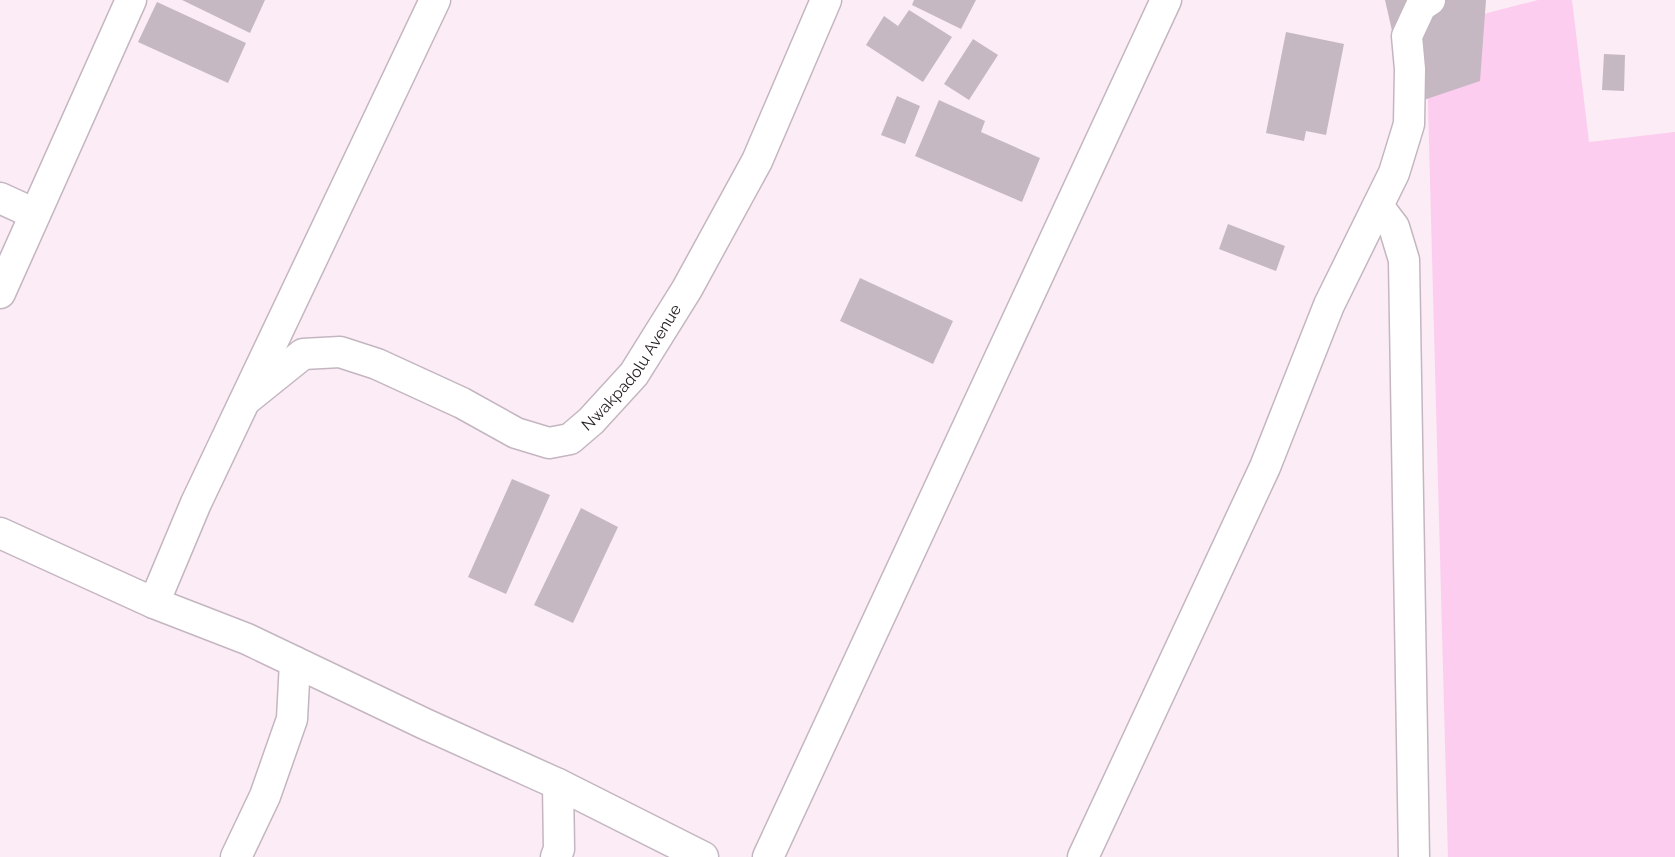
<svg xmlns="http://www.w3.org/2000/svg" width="1675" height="857" font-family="Raleway,sans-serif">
  <rect width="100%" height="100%" fill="#fbecf6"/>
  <path fill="#fccdee" d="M1538 0H1572L1589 142 1675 132V857H1448L1426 29Z"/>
  <path fill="#c6b8c2" d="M182 0H265L250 33Z
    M914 0H976L961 29 912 5Z
    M1385 0H1486L1480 81 1409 105Z
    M157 2 246 43 228 83 138 42Z
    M909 10 952 37 923 82 866 45 884 16 898 26Z
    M1286 32 1344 44 1326 135 1306 131 1304 141 1266 133Z
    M973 39 998 55 969 100 944 84Z
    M1604 54 1625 55 1624 91 1602 90Z
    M897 96 920 106 905 144 881 135Z
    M939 100 985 121 981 132 1040 158 1022 202 915 156Z
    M1228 224 1285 246 1276 271 1219 249Z
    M860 278 953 321 933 364 840 321Z
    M512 479 550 495 506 594 468 577Z
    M581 508 618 527 573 623 534 605Z"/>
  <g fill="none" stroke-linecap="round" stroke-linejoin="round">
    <defs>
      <g id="minor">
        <path d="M0 198 35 214"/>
        <path d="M1378 206 1394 227 1404 260 1414 857"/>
        <path d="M0 293 131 0"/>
        <path id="s1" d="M247 399 303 354 340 352 377 364 462 403 516 433 549 443 570 439 591 421 634 374 687 289 757 161 826 0"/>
        <path d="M0 533 154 603 247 639 425 724 558 784 703 857"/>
        <path d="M154 603 196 503 435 0"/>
        <path d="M236 857 265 796 292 719 295 662"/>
        <path d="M556 857 559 849 558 784"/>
        <path d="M768 857 1166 0"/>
        <path d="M1083 857 1265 467 1329 305 1394 173 1409 124 1410 69 1407 36 1421 6 1430 0"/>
      </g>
    </defs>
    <use href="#minor" stroke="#c4b6c0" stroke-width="33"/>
    <use href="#minor" stroke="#fff" stroke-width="30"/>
  </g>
  <g text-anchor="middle" stroke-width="4.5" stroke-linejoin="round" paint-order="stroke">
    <g font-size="16" fill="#262024" stroke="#fefefe">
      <text dy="6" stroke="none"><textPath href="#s1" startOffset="454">Nwakpadolu Avenue</textPath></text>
    </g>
  </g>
</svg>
